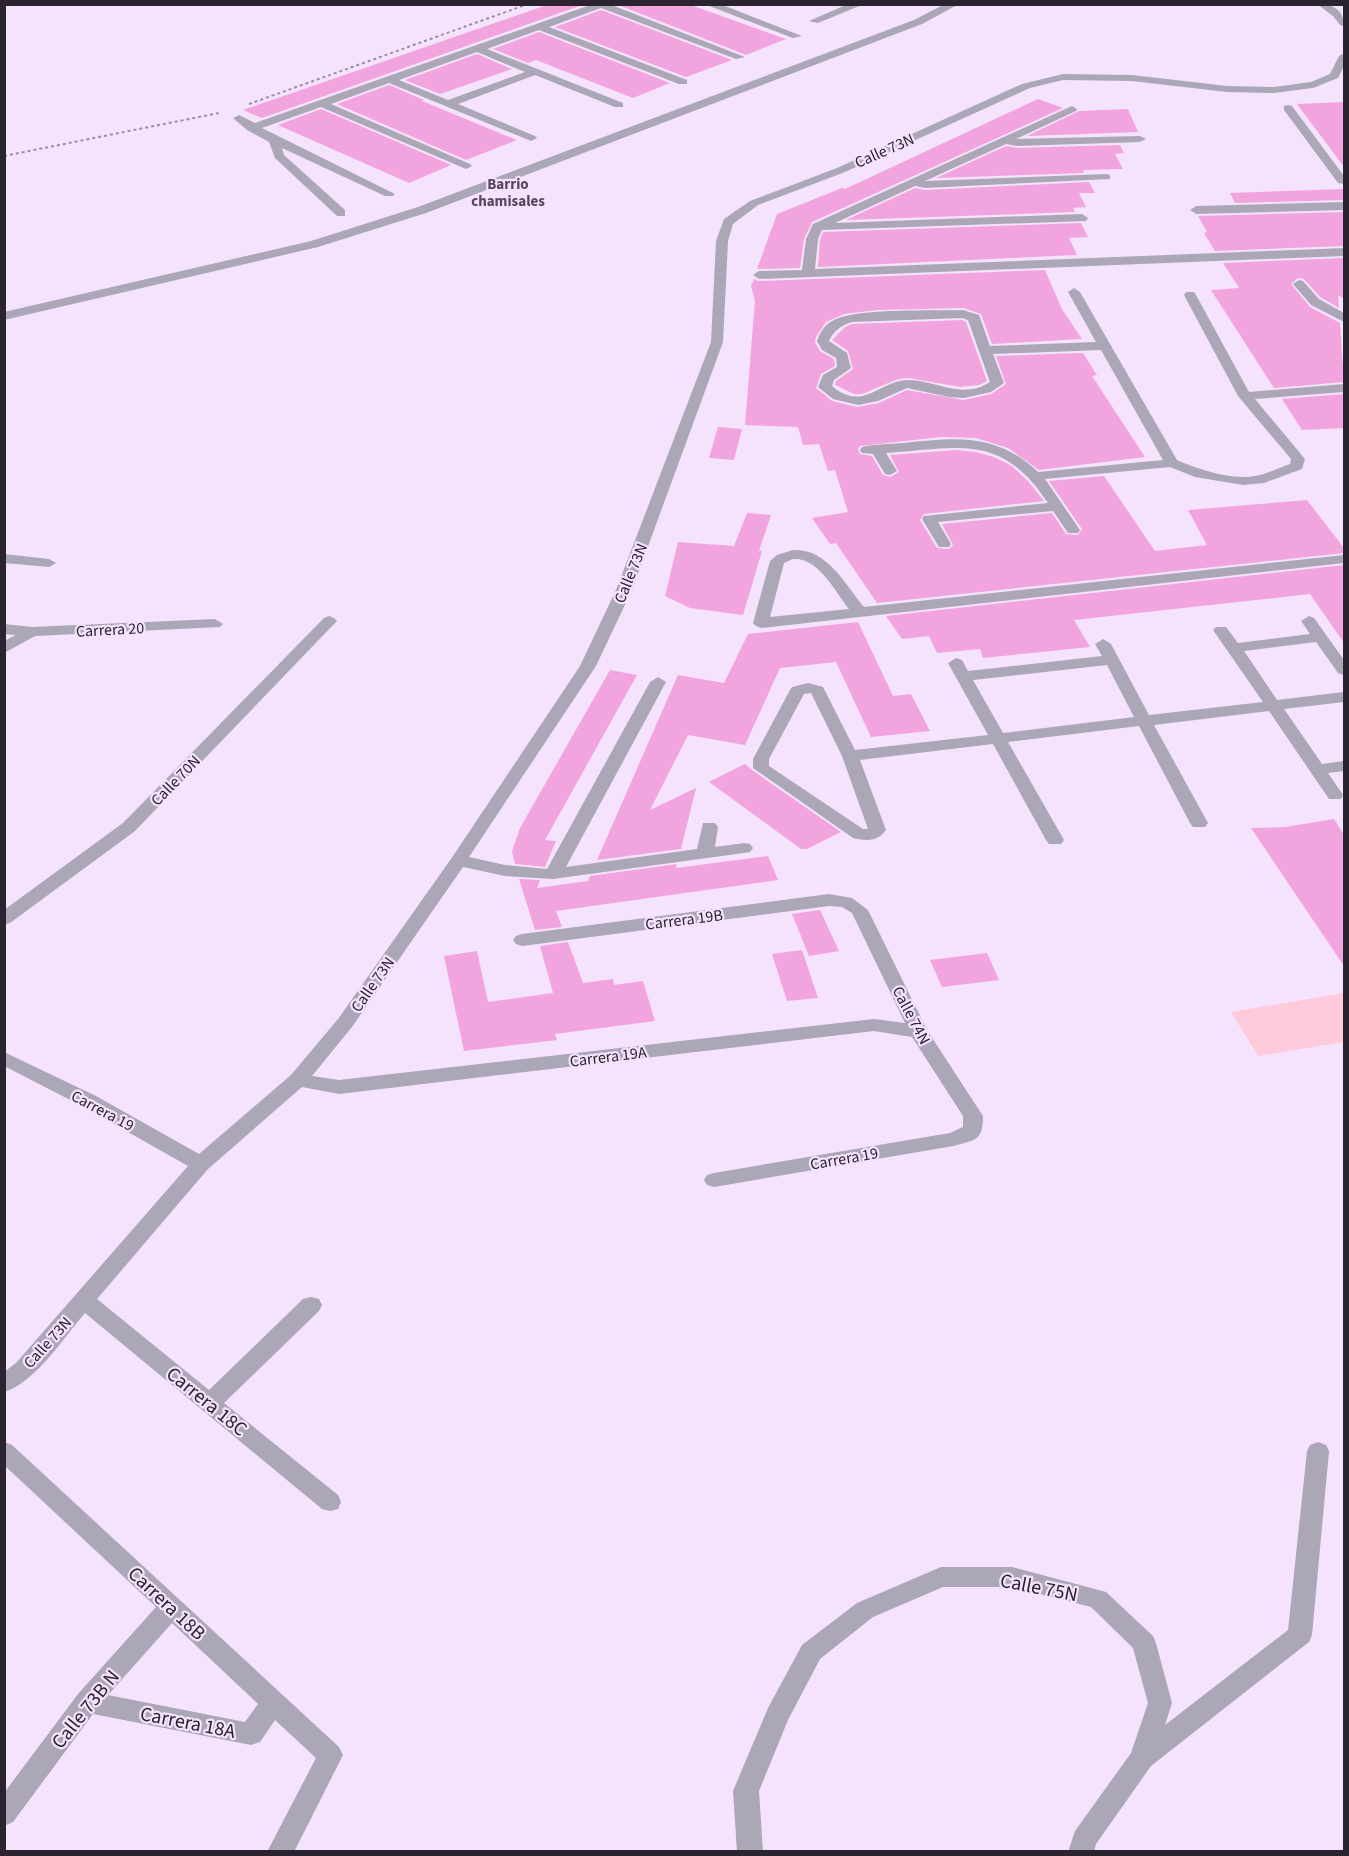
<svg xmlns="http://www.w3.org/2000/svg" width="1349" height="1856" font-family="'Source Sans 3',sans-serif">
  <rect width="100%" height="100%" fill="#f5e2fc"/>
  <path fill="#fecbdb" d="M1344 993V1042L1258 1056 1231 1012Z"/>
  <path fill="#f2a4de" d="M550 4H585L262 118 243 110Z
    M616 4H688L786 39 746 55Z
    M601 10 732 60 686 77 555 27Z
    M539 32 670 83 633 98 536 60 528 63 493 49Z
    M477 54 512 69 440 94 405 80Z
    M389 85 424 100 422 101 517 140 466 160 337 104Z
    M1038 99 1063 108 812 222 804 239 800 268 757 269 777 214 842 188 845 189Z
    M1344 102V167L1297 104Z
    M321 109 451 165 409 183 278 125Z
    M1128 109 1138 132 1027 136 1079 111Z
    M1120 145 1124 153 1115 154 1123 169 1083 170 1084 173 936 178 1006 146 1017 148Z
    M1089 182 1095 193H1079L1086 207 1073 208 1075 212 846 220 915 188 925 190Z
    M1344 189V200L1235 203 1230 193Z
    M1344 212V246L1215 251 1204 233 1207 232 1198 216Z
    M1081 223 1088 237 1069 238 1077 255 818 267 820 240 823 232Z
    M1344 258V299L1338 295 1339 308 1320 297 1304 279 1298 278 1291 284 1310 307 1340 323 1344 382 1274 388 1211 290 1239 288 1223 263Z
    M1045 270 1062 309 1082 339 992 344 981 314 963 308 877 310 844 314 826 322 816 337 815 342 820 351 834 359 835 366 821 374 816 388 832 401 857 407 879 403 907 390 964 400 991 394 1006 384 996 356 1083 353 1097 375 1092 376 1145 457 1039 470 1008 448 976 438 941 437 860 446 858 449 860 454 872 456 883 475 890 477 899 472 890 455 957 450 976 452 994 457 1012 466 1029 482 1044 501 924 514 920 520 937 548 949 549 953 545 942 524 1052 513 1066 534 1078 535 1082 529 1049 481 1104 476 1155 551 1207 545 1188 510 1307 500 1344 548V553L877 603 836 543 830 544 812 518 848 512 835 470 828 471 819 444 803 445 798 427 745 425 755 300 751 286 754 279 759 281Z
    M962 320 966 322 987 381 979 385 960 387 909 378 898 379 862 394H854L835 385 836 381 853 369 848 351 832 340 845 327 852 324Z
    M1344 394V428L1302 430 1282 399Z
    M718 427 742 429 734 460 709 458Z
    M747 513 771 515 759 551H762L743 615 690 608 665 596 678 542 734 546Z
    M1344 565V643L1310 594 1074 620 1090 647 983 658 980 649 937 653 929 636 902 639 886 616Z
    M858 622 893 696 911 694 930 731 871 737 836 662 780 668 745 745 688 735 650 810 696 788 681 849 597 860 678 675 724 683 748 634Z
    M610 670 637 675 545 840 556 841 545 867 515 864 512 851 520 828Z
    M745 764 752 770 841 832 807 849H801L709 782Z
    M1334 819 1344 835V966L1251 828 1285 827Z
    M768 856 778 880 556 911 562 927 535 930 519 879 540 880 537 888 588 881 590 876 677 864 676 868Z
    M820 910 839 951 809 956 792 914Z
    M568 942 583 983 613 979 614 985 643 981 655 1021 555 1034 557 1040 464 1051 444 956 477 951 488 1002 553 993 540 946Z
    M802 950 818 998 787 1001 772 954Z
    M987 953 999 980 942 987 930 960Z"/>
  <g fill="none" stroke-linecap="round" stroke-linejoin="round">
    <path stroke="#9c8ea2" stroke-width="2" stroke-dasharray="3 3" stroke-linecap="butt" d="M249 104 528 4
      M4 156 219 113"/>
    <path fill="#aba7b7" fill-rule="evenodd" d="M593 4H609L745 57 736 59 601 8 549 27 687 80V84H679L539 30 487 49 623 103V107H615L535 75 458 104 535 136 537 138 531 141 389 83 331 104 470 164 472 166 466 169 321 107 262 128 395 194 393 196H385L282 148 284 155 345 210V216H337L275 158 269 142 247 130 233 118 239 115 255 123ZM477 52 525 72 448 100 399 80Z
      M704 4H720L802 36 793 38Z
      M848 4H864L818 23 809 21Z
      M945 4H959L922 24 426 213 318 247 4 320V312L311 241 418 207 914 20Z
      M1317 4C1332 4 1344 9 1344 26L1340 25 1333 16Z
      M1344 53V66L1338 78 1313 88 1274 93 1227 92 1132 81 1063 80 1030 88 845 172 758 205 733 224 728 241 723 342 632 590 596 666 469 857 505 865 547 869 650 682 658 677 666 682 566 867 697 849 703 823H715L718 827 715 847 744 843 750 844 753 848 750 852 744 853 553 879 505 876 463 867 352 1027 312 1076 339 1080 874 1019 905 1023 852 913 842 907 829 906 522 946 516 944 513 940 516 936 522 934 829 894 852 898 868 910 927 1030 983 1116C983 1141 975 1140 953 1146L714 1187 707 1185 704 1180 707 1175 714 1173 950 1133 963 1127V1116L912 1037 874 1031 339 1094 302 1087 208 1169 97 1299 209 1390 303 1299 311 1297 319 1299 322 1305 319 1311 224 1403 338 1495 341 1502 338 1509 330 1511 322 1509 85 1313C64 1337 35 1383 4 1392V1372L16 1363 188 1166 82 1106 4 1066V1052L96 1096 199 1154 291 1075 338 1019 453 856 580 666 616 590 711 342 716 241 724 219 750 201 837 168 1022 84 1063 74 1132 75 1227 86 1274 87 1311 82 1330 74 1339 56Z
      M1288 105 1292 106 1344 176V184L1338 183 1284 110V106Z
      M1072 106 1077 109 1076 111 1016 139 1140 136 1146 139 1140 142 1017 146 1006 144 925 181 1106 174 1110 175V179L925 188 915 186 835 223 1082 214 1088 218 1086 221 822 230 818 239 815 269 1344 248V256L759 279 753 275 759 271 802 270 806 239 813 224Z
      M1344 202V210L1196 214 1190 210 1196 206Z
      M1299 280 1303 281 1319 299 1344 313V322L1311 305 1293 284Z
      M1074 288 1080 292 1177 460C1200 470 1230 480 1255 476 1267 474 1279 468 1290 464L1291 459 1238 396 1184 295 1186 292H1194L1196 295 1249 392 1344 384V392L1255 399 1305 459 1302 469 1264 483 1243 485 1195 477 1170 467 1045 479 1080 530 1078 533H1068L1053 511 938 522 951 544 949 547H939L922 519 924 516 1048 503C1001 432 959 448 886 453L897 471 890 475 885 474 873 454 862 453 860 450 862 447C875 444 890 444 904 443 956 437 997 433 1038 472L1163 460 1101 350 993 354 1004 383 991 392 964 398 949 397 907 388 878 401 858 405 833 399 818 387 823 375 837 367 836 358 822 350 817 341C820 332 825 324 834 320 856 308 934 311 963 310L979 315 990 346 1096 342 1068 292ZM962 318 968 320 990 382C963 400 937 381 909 380 879 380 864 413 832 386L834 380 851 368 847 353 829 341C834 330 841 326 852 322Z
      M793 550C827 548 845 584 864 607L1344 555V563L761 628 756 626 753 623 770 561 777 555ZM793 559C818 557 835 591 849 609L770 617 784 563Z
      M4 554 49 559 56 563 49 567 4 563Z
      M329 616 334 618 337 621 334 624 135 831 10 923 4 925V910L123 823 324 618Z
      M1309 616 1314 618 1344 660V675L1338 673 1316 642 1244 651 1277 700 1344 692V702L1284 709 1322 764 1344 761V771L1328 773 1343 795 1341 799H1329L1269 711 1154 725 1208 823 1205 827H1193L1190 823 1139 726 1008 742 1064 840 1061 844H1049L1046 840 993 744 860 760 886 830C877 842 867 841 853 838L753 768V759L790 690 792 687 808 683 823 687 855 750 988 735 948 663 956 658 962 660 968 671 1102 656 1095 644 1103 639 1111 644 1149 715 1263 702 1213 630 1216 627H1226L1238 643 1310 634 1301 621ZM1107 665 1134 717 1003 733 973 680ZM811 693 842 756 868 829H863L769 766V759L804 694Z
      M215 619 223 624 220 627 35 636 4 653V641L16 635 4 634V624L32 627Z
      M4 1442 12 1445 339 1747 343 1755 294 1852H267L316 1758 275 1720 260 1742 251 1745 93 1714 13 1822 4 1826V1793L78 1694 156 1607 4 1465ZM172 1623 258 1704 245 1722 108 1695Z
      M1318 1442 1326 1445 1329 1451 1312 1635 1309 1642 1151 1766 1096 1844 1094 1852H1068L1075 1831 1131 1753 1148 1703 1133 1648 1091 1607 1012 1587H943L873 1617 820 1659 788 1720 759 1791 763 1852H737L733 1791 768 1708 802 1645 857 1603 941 1567H1012L1106 1592 1153 1636 1156 1643 1172 1703 1165 1725 1288 1630 1307 1451 1310 1445Z"/>
  </g>
  <g text-anchor="middle" stroke-width="4.5" stroke-linejoin="round" paint-order="stroke">
    <g font-size="15" font-weight="bold" fill="#58455f" stroke="#f5e2fc">
      <text x="508" y="189">Barrio<tspan x="508" dy="17">chamisales</tspan></text>
    </g>
    <g font-size="16" fill="#2b232f" stroke="#f5e2fc">
      <text transform="translate(884 150) rotate(-24)" y="6">Calle 73N</text>
      <text transform="translate(630 573) rotate(-68)" y="6">Calle 73N</text>
      <text transform="translate(110 629) rotate(-3)" y="6">Carrera 20</text>
      <text transform="translate(175 780) rotate(-46)" y="6">Calle 70N</text>
      <text transform="translate(684 919) rotate(-7)" y="6">Carrera 19B</text>
      <text transform="translate(372 984) rotate(-55)" y="6">Calle 73N</text>
      <text transform="translate(912 1015) rotate(62)" y="6">Calle 74N</text>
      <text transform="translate(608 1056) rotate(-7)" y="6">Carrera 19A</text>
      <text transform="translate(103 1110) rotate(28)" y="6">Carrera 19</text>
      <text transform="translate(844 1158) rotate(-10)" y="6">Carrera 19</text>
      <text transform="translate(47 1342) rotate(-48)" y="6">Calle 73N</text>
    </g>
    <g font-size="20" fill="#2b232f" stroke="#f5e2fc">
      <text transform="translate(207 1401) rotate(39)" y="7">Carrera 18C</text>
      <text transform="translate(1039 1587) rotate(11)" y="7">Calle 75N</text>
      <text transform="translate(167 1603) rotate(43)" y="7">Carrera 18B</text>
      <text transform="translate(85 1709) rotate(-51)" y="7">Calle 73B N</text>
      <text transform="translate(188 1722) rotate(11)" y="7">Carrera 18A</text>
    </g>
  </g>
  <rect width="1349" height="1856" fill="none" stroke="#2b232f" stroke-width="12"/>
</svg>
